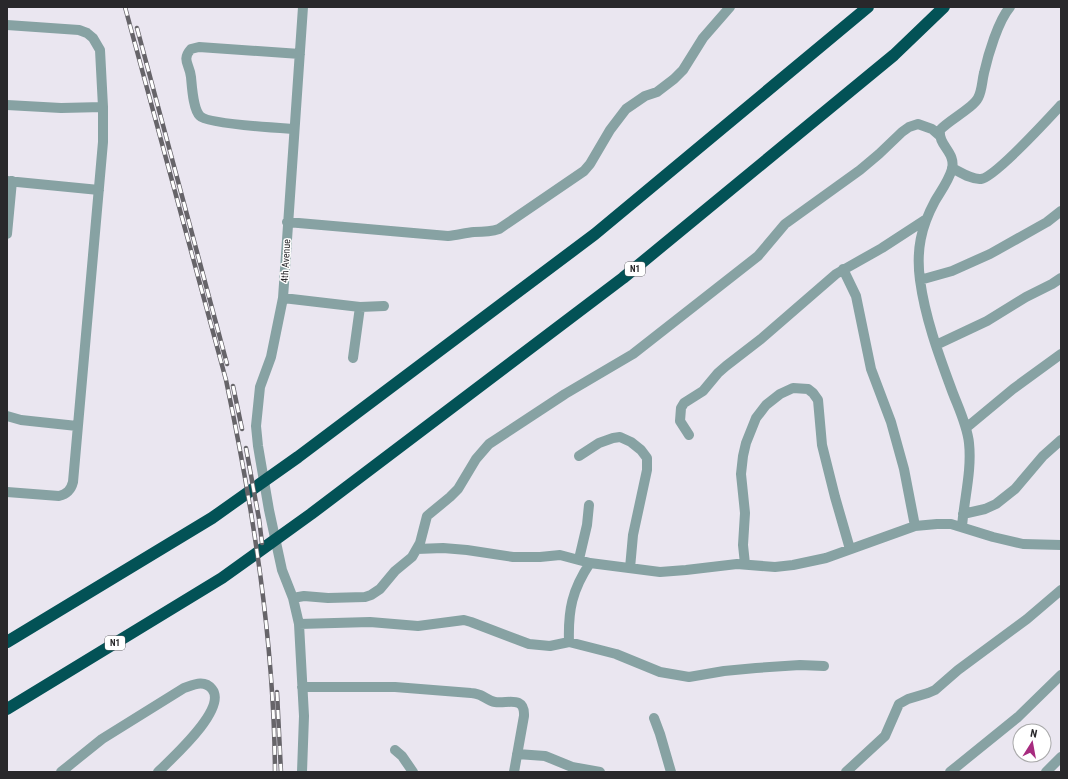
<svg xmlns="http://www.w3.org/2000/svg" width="1068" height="779" font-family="'Roboto Condensed',sans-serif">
  <rect width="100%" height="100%" fill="#eae6f0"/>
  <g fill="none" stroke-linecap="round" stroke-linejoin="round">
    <path stroke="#87a2a3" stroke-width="10" d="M7 25 79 30 87 33 93 38 100 50 103 107V142L73 482C71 490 67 494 59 496L7 492
      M7 105 61 108 103 107
      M294 129C279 128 207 124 200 116 193 109 192 87 191 77 190 65 181 60 191 49L199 47 300 54
      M952 168C960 172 972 180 981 179 995 177 1049 118 1061 105
      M7 181 99 190
      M287 222 448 236C457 235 465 233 474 232 483 232 490 232 499 229L584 171 590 164 610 130 626 109 645 96 657 92 674 79 683 70 703 38 730 7
      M7 234 12 181
      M843 269 856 296 871 369 891 422 904 469 915 526
      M920 280 952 271 990 254 1047 222 1061 211
      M283 298 360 307 384 306
      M936 345 987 321 1026 297 1052 284 1061 278
      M353 358 360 307
      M7 416 21 420 77 426
      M966 428 1013 389 1061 354
      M689 435 680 421 681 408 684 403 703 391 718 373 726 366 761 339 836 274 882 248 925 220
      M579 456 599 443 613 438 620 437 631 442 641 450 647 458V470L633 535 630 568
      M963 514 985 509 996 504 1015 489 1043 456 1061 440
      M962 527C964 499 972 471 969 443 967 424 957 405 951 388 938 353 925 317 920 280 916 250 921 227 935 201 941 191 949 180 952 169 956 152 938 146 940 130 949 120 973 108 978 98 982 91 982 81 984 73 988 55 998 21 1010 7
      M417 549 443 548 467 550 513 557H540L560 555 590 563 660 572 686 570 737 564 775 567 793 565 826 558 915 526 937 524H951L993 537 1023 544 1061 545
      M579 559 587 525 589 505
      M590 563C572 590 568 610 569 642L616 654 660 672 689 677 724 671 756 668 800 665 824 666
      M745 564 743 545 745 513 741 474 743 456 746 443 756 418 766 405 780 394 793 388 808 389 813 393 818 400 822 445 835 497 850 549
      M293 598 304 596 328 598 365 597 371 595 380 589 395 571 412 557 420 543 427 516 450 497 458 489 476 459 489 444 565 394 633 354 758 256 785 224 860 170 879 154 902 132 909 127 918 124 932 129 940 136
      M299 624 370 622 418 626 464 620 471 622 529 644 550 646 569 642
      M302 687H395L471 693C474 693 477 694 480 695 485 697 489 701 495 702 507 704 525 695 524 716L514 772
      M654 718 660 734 671 772
      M395 750 402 756 413 772
      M517 754 545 756 572 767 600 772
      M61 772 102 739 184 688C193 685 204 679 212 689 228 709 171 759 158 772
      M302 772 304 716 299 624 293 598 282 570 269 510 258 446 256 426 260 387 271 357 283 298 303 7
      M846 772 885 736 899 704 908 699 928 693 935 690 958 670 1027 619 1061 590
      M950 772 1018 717 1061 675
      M1046 772 1061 757"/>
    <path stroke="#035256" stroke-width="12" d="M7 642 212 518 298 457 595 234 868 7
      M7 709 222 578 311 514 623 278 894 55 944 7"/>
    <defs>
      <path id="rail" d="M125 7 226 380C253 509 274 640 275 772
        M137 28 227 364
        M233 386 242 429
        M246 448 259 519 262 543
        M277 692 281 772"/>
    </defs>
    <use href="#rail" stroke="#666469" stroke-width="4.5"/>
    <use href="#rail" stroke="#fff" stroke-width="3" stroke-dasharray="9" stroke-linecap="butt"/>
  </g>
  <g text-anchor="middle" stroke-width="3" stroke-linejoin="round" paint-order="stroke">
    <g fill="#fff" stroke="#69686b" stroke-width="1">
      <rect x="625" y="262" width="20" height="14" rx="3"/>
      <rect x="105" y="636" width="20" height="14" rx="3"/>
    </g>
    <g font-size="9" font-weight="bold" fill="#29282b">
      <text x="635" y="272">N1</text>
      <text x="115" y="646">N1</text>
    </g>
    <g font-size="10" fill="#29282b" stroke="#fff">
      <text transform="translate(285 261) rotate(-87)" y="4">4th Avenue</text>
    </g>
  </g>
  <rect width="1068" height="779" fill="none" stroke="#29282b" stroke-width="16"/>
  <g transform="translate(1032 743) rotate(11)"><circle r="19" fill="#ffffff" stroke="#a9a9aa"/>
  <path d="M0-3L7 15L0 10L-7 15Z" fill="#a72b7f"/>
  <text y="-6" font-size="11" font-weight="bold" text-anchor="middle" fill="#29282b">N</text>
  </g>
</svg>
